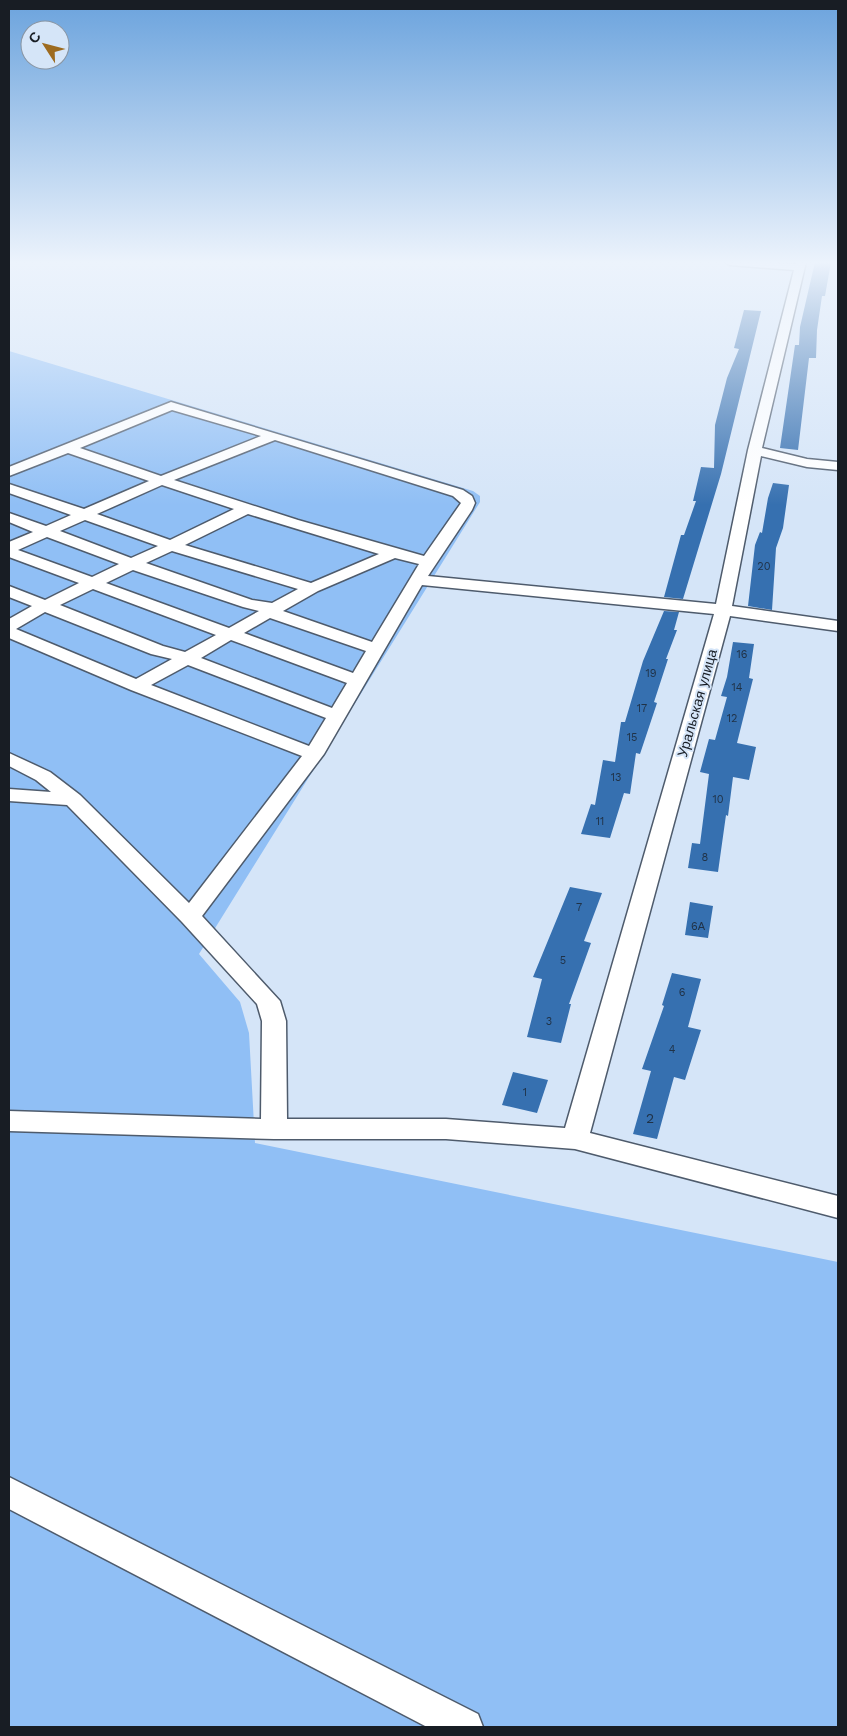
<svg xmlns="http://www.w3.org/2000/svg" width="847" height="1736" font-family="'Work Sans',sans-serif">
  <rect width="100%" height="100%" fill="#d5e5f8"/>
  <path fill="#90bff5" d="M9 351 473 491 480 496V502L199 954 240 1002 249 1033 255 1143 838 1262V1727H9Z"/>
  <path fill="#3670b0" d="M815 262H831L825 296H822L817 330 816 358H809L798 450 780 448 795 345H799L800 327Z
    M744 310 761 311 721 474 683 599 664 597 681 535H684L696 501H693L701 467 714 468 715 425 727 378 739 349 734 348Z
    M773 483 789 485 783 528 776 548 772 610 748 606 755 545 760 532 762 533 768 498Z
    M664 611 679 612 674 630H677L666 659H668L654 702 657 703 640 754 636 753 630 794 624 793 610 838 581 834 591 804 595 805 603 760 615 762 621 722H625L643 661Z
    M733 642 754 644 749 678 753 679 737 743 756 747 749 780 733 777 728 816 726 815 718 872 688 868 692 843 700 844 709 774 700 772 709 739 715 740 727 697 721 696 727 677Z
    M570 887 602 893 584 941 591 943 569 1004H571L561 1043 527 1037 542 979 533 977Z
    M690 902 713 906 708 938 685 935Z
    M672 973 701 979 688 1027 701 1030 685 1080 674 1077 657 1139 633 1134 651 1071 642 1069 664 1006 662 1005Z
    M513 1072 548 1080 537 1113 502 1105Z"/>
  <g fill="none" stroke-linecap="round" stroke-linejoin="round">
    <defs>
      <path id="minor" d="M725 262 796 264 806 262 762 448 807 459 838 462V470L807 467 761 456 732 606 838 621V631L730 616 590 1133 838 1196V1218L575 1149 446 1139H274L9 1131V1111L261 1119 262 1021 257 1004 182 922 67 805 9 801V789L51 792 36 780 9 766V753L50 772 80 795 189 903 302 756 131 690 9 638V619L32 606 9 597V586L45 600 79 583 9 557V542L33 532 9 522V513L46 526 71 515 9 493V484L84 509 149 481 68 453 9 476V467L171 402 463 490 472 496 475 503 472 510 428 576 716 604 748 450 794 270 730 265ZM172 410 261 436 161 476 80 448ZM275 440 453 496 461 503 424 556 298 520 174 480ZM162 485 234 509 170 540 97 514ZM248 514 379 554 311 583 185 545ZM85 520 158 546 131 558 60 531ZM47 537 119 564 92 577 18 550ZM172 551 298 589 272 603 252 600 146 563ZM395 558 419 564 372 642 283 611 318 591ZM133 570 243 607 259 611 229 628 106 583ZM422 585 714 614 565 1128 446 1119H287L286 1021 280 1001 202 916 324 754ZM93 589 216 635 185 652 163 646 60 605ZM45 612 151 654 172 659 136 679 16 629ZM270 618 366 651 353 673 244 633ZM231 640 347 683 332 708 201 658ZM188 665 326 718 309 746 151 685Z
        M9 1477 478 1714 483 1727H427L9 1509Z"/>
    </defs>
    <use href="#minor" stroke="#4e5b6c" stroke-width="3"/>
    <use href="#minor" fill="#fff" fill-rule="evenodd"/>
  </g>
  <linearGradient id="sky" x2="0" y2="1"><stop stop-color="#6ba3dd"/><stop offset="0.52" stop-color="#ecf3fc"/><stop offset="1" stop-color="#ecf3fc" stop-opacity="0"/></linearGradient>
  <rect width="847" height="505" fill="url(#sky)"/>
  <g text-anchor="middle" stroke-width="4" stroke-linejoin="round" paint-order="stroke">
    <g font-size="11" fill="#203247">
      <text x="764" y="570">20</text>
      <text x="742" y="658">16</text>
      <text x="651" y="677">19</text>
      <text x="737" y="691">14</text>
      <text x="642" y="712">17</text>
      <text x="732" y="722">12</text>
      <text x="632" y="741">15</text>
      <text x="616" y="781">13</text>
      <text x="718" y="803">10</text>
      <text x="600" y="825">11</text>
      <text x="705" y="861">8</text>
      <text x="579" y="911">7</text>
      <text x="698" y="930">6А</text>
      <text x="563" y="964">5</text>
      <text x="682" y="996">6</text>
      <text x="549" y="1025">3</text>
      <text x="672" y="1053">4</text>
      <text x="525" y="1096">1</text>
    </g>
    <g font-size="14" fill="#181d24" stroke="#d5e5f8">
      <text transform="translate(697 703) rotate(-74)" y="5">Уральская улица</text>
    </g>
    <g font-size="14" fill="#203247">
      <text x="650" y="1123">2</text>
    </g>
  </g>
  <rect width="847" height="1736" fill="none" stroke="#181d24" stroke-width="20"/>
  <g transform="translate(45 45) rotate(306)"><circle r="24" fill="#d5e5f8" stroke="#8995a3"/>
  <path d="M0-4L9 19L0 12L-9 19Z" fill="#9d6b20"/>
  <text y="-8" font-size="14" font-weight="bold" text-anchor="middle" fill="#181d24">С</text>
  </g>
</svg>
